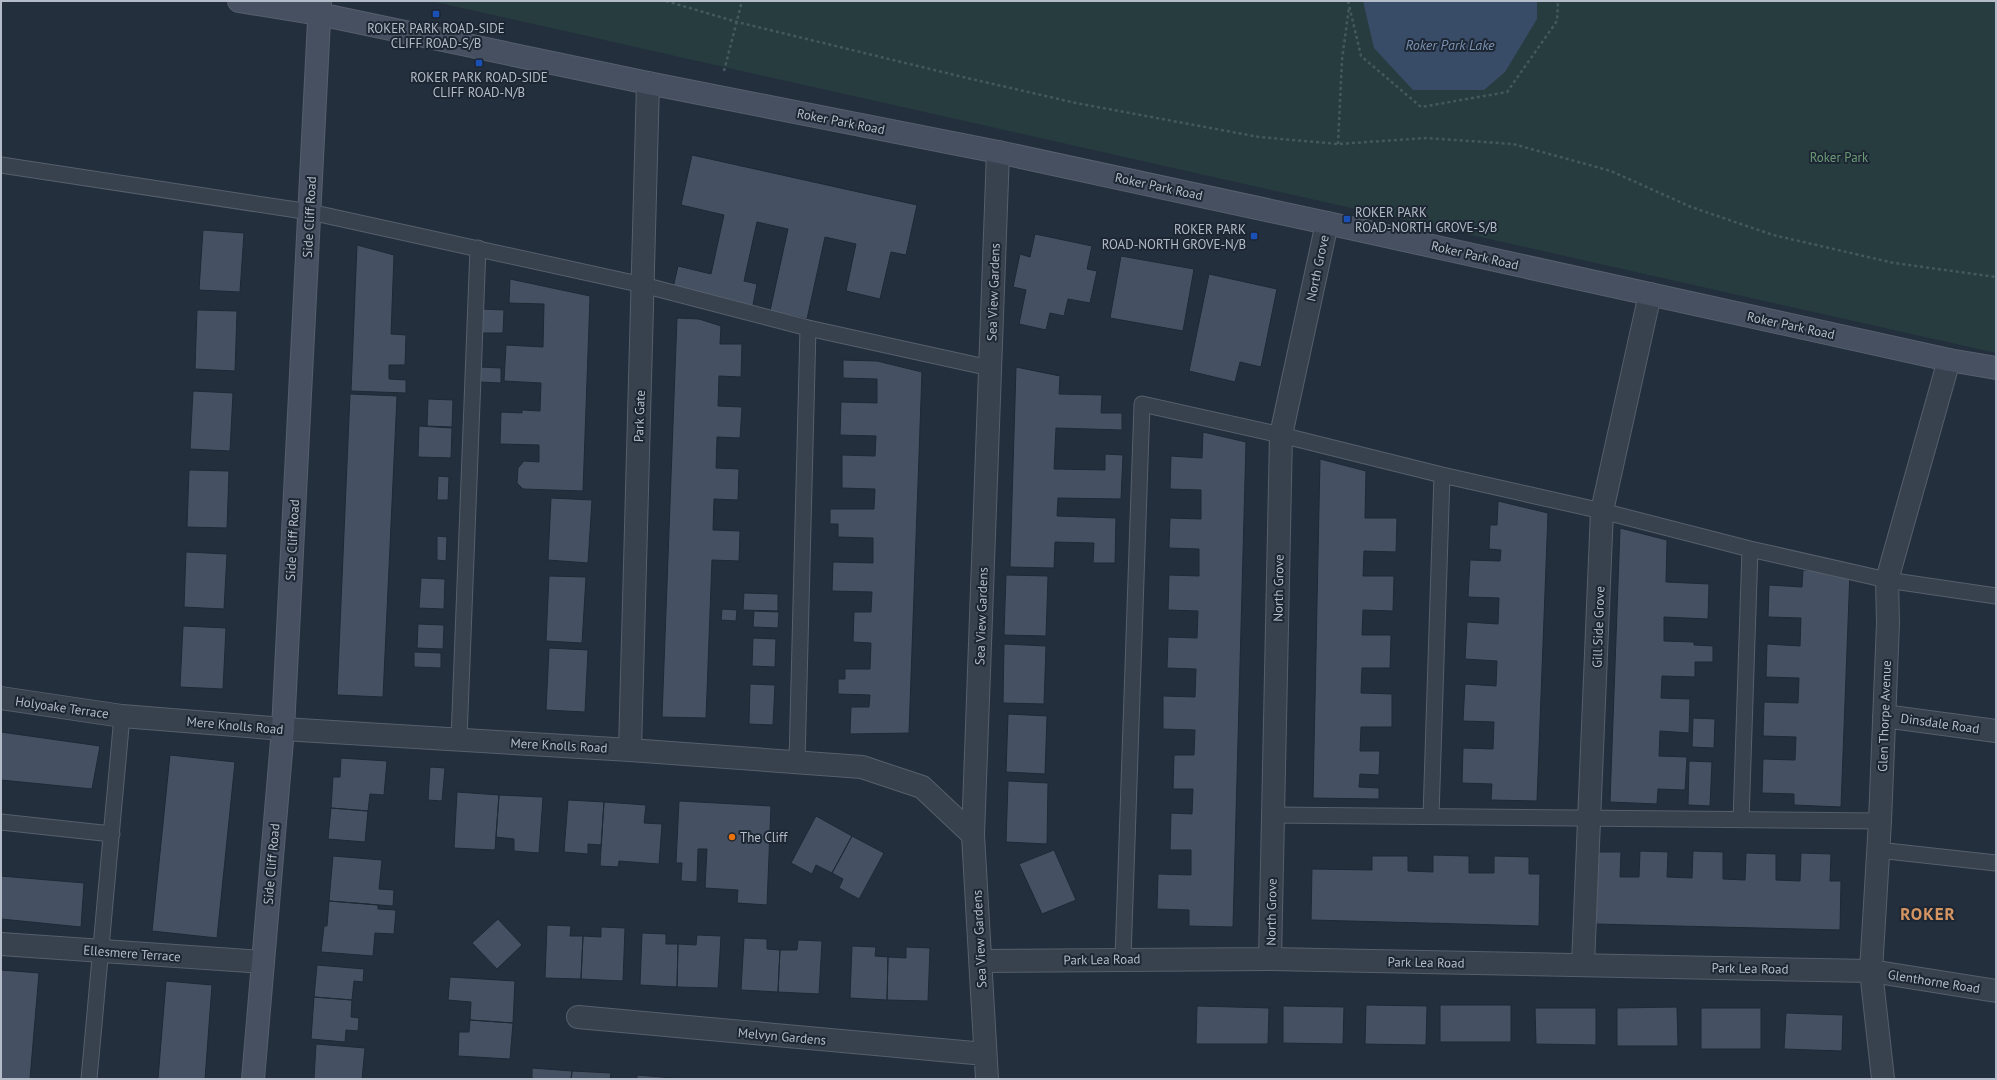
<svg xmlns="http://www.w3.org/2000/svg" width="1997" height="1080" font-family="'PT Sans',sans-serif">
  <rect width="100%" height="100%" fill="#242f3e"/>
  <path fill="#263c3f" d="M431 1H1996V353Z"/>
  <path fill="#394c67" d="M1363 1H1537V19L1505 72 1484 90H1413L1374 48Z"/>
  <path fill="#455162" stroke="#1f2835" d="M692 155 917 205 906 255 891 252 880 299 846 291 856 244 825 237 807 319 770 311 788 229 757 222 744 281 757 284 752 310 672 292 678 266 711 274 724 215 681 205Z
    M203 230 244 233 240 292 199 290Z
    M1035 234 1092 246 1087 269 1097 271 1090 303 1068 299 1064 316 1050 313 1046 330 1019 324 1026 290 1013 287 1020 254 1030 257Z
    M357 245 394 255 391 334 406 335 405 365H389V379L406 380V393L351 391Z
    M1121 256 1194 269 1183 331 1110 318Z
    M1209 274 1277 289 1261 367 1240 362 1235 382 1189 371Z
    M510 279 590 296 583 491 523 489 517 483 518 468 524 461 539 462V445L500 444 501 412 522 413V410L540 411 541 383 504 381 506 345 543 347 544 304 509 303Z
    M482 309 504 310 503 333H482Z
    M197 310 237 311 235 371 195 369Z
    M677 318 699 319 721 326 720 344H742L741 377 719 376 718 406 742 407 740 438 717 437 716 468 739 469 738 500 714 499 713 530 740 531 739 561 712 560 706 718 662 717Z
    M843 360 877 361 922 372 909 733 850 734 851 707H869L870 695 838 694V679H845V669H870L871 643 853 642 854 612H871L872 592 832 591 833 562 873 563V538L838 537V524H830V509H874L875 489 842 488V455L875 456 876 436 840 435 841 402 877 403V379L843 378Z
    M480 367 501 368V383L480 382Z
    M1016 367 1060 376 1059 394 1102 395 1101 413H1122V430L1056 428 1054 469 1105 470V454L1123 455 1121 499 1058 498 1057 516 1116 518 1115 563H1093L1094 543 1055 542 1054 568 1010 567Z
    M193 391 233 393 230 451 190 449Z
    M350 394 397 396 383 697 337 695Z
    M428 399 453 400 452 427 427 426Z
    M419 426 452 428 451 458 418 457Z
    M1203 432 1246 442 1233 927 1189 926V910L1157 909 1158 874 1191 875V850H1170L1171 813 1192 814 1193 789H1173L1174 755H1194L1195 730 1163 729V696L1195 697 1196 669 1167 668 1168 637 1197 638 1198 611 1168 610 1169 575 1199 576V549L1169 548 1170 518 1201 519V490L1170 489 1171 456 1202 458Z
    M1320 459 1366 471 1365 518H1397L1396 552 1364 551 1363 576H1394L1393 611 1363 610 1362 635H1391L1390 668H1362L1361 693 1392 694V727H1361L1360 751H1380L1379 775 1360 774 1359 787 1379 788V799L1313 798Z
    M189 470 229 471 227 528 187 527Z
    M438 476 449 477 448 500H437Z
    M551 498 592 500 588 563 548 560Z
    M1498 501 1548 513 1537 801 1491 800 1492 784 1462 783 1463 748 1493 749 1494 722 1463 721 1465 684 1496 686 1497 661 1465 659 1467 622 1498 624 1499 598 1468 597 1470 560 1500 561 1501 550 1489 549 1490 525H1497Z
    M1620 528 1667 540 1666 582 1709 584 1708 619 1664 617V641L1694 642V645L1713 646V662H1695V677L1662 676 1661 698 1690 699 1689 733 1660 731 1659 756 1687 757 1685 790 1658 789 1657 804 1610 802Z
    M437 536 447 537 446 561 437 560Z
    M186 552 227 554 224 609 184 607Z
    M1803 570 1850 571 1841 807 1794 805V794L1762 793 1763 759 1795 760 1796 737 1763 736 1764 702 1798 703 1799 678 1766 677 1767 644 1800 646 1801 618 1768 617 1769 585 1802 587Z
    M1006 575 1048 576 1046 636 1004 635Z
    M549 576 586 577 582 643 546 641Z
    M421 578 445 579 444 609 419 608Z
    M744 593 778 594V611L743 610Z
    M722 609 737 610 736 621 721 620Z
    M754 611 779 612 778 628 753 627Z
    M418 624 444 625 443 649 417 648Z
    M183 626 226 628 223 689 180 687Z
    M753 638 776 639 775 667 752 666Z
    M1004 644 1046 646 1044 704 1003 703Z
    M549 648 588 650 585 712 546 710Z
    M414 652 441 653V668L414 667Z
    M750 684 775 685 773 725 749 724Z
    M1008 714 1047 716 1045 774 1006 772Z
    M1693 718 1715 719 1714 748 1692 747Z
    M1 732 100 746 92 789 1 780Z
    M170 755 235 762 217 938 152 931Z
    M341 758 387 761 384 795 370 794 368 811 331 808 333 777H340Z
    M1689 761 1712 762 1710 806 1688 805Z
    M430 767 445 768 442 801 428 800Z
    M1008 781 1048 783 1047 844 1006 842Z
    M457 792 499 795 495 850 454 848Z
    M499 795 543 797 539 853 514 851V839L496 837Z
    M568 800 604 802 601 845 588 844V854L564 852Z
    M679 801 771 806 767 905 737 903 738 890 705 888 707 849H698L697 882 681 881 682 863H676Z
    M604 802 646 805 644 823 662 824 659 864 619 861 618 867 600 866Z
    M331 808 368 811 365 842 328 839Z
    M816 816 852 836 832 873 816 865 812 874 791 863Z
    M852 836 884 853 859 899 839 888 843 879 832 873Z
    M1054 850 1076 900 1042 914 1019 864Z
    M1640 851 1668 852 1667 877 1692 878 1693 851 1723 852V879L1745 880 1746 853 1776 854V880L1800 881 1801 853 1831 854 1830 881H1841L1840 930 1596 924 1598 852H1621L1620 877H1639Z
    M1433 855 1469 856V873H1494V856L1529 857V874H1540L1539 926 1311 920 1312 869 1372 870V856H1408V871L1433 872Z
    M333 856 382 860 379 889 394 890 393 906 329 901Z
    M1 876 84 883 81 927 1 919Z
    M329 901 378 905V909L396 910 394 934 375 933 373 956 321 952 324 926H327Z
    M498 919 522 945 497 969 472 943Z
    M547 925 571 926 570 936H583L581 979 545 978Z
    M601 927 625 928 623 981 581 979 583 936 601 937Z
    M642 933 666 934V944H678L677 987 640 985Z
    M697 935 721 936 718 988 677 987 678 944 696 945Z
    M744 938 767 939V949L780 950 778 992 741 990Z
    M798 940 822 941 819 994 778 992 780 950H797Z
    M852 946 876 947 875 956 888 957 887 1000 850 998Z
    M906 947 930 948 928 1001 887 1000 888 957 906 958Z
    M317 965 364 969 363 982 354 981 352 1000 314 997Z
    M1 970 39 973 30 1079H1Z
    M450 977 515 981 513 1023 470 1020 471 1002 448 1000Z
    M166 981 212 985 205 1079H158Z
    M314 997 352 1000 351 1017 359 1018 358 1031 346 1030 345 1042 311 1039Z
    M1366 1005 1427 1006 1426 1045 1365 1044Z
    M1440 1005H1511V1042H1440Z
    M1197 1006 1269 1008 1268 1044H1196Z
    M1283 1006 1344 1007 1343 1044 1283 1043Z
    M1677 1007 1678 1046H1617V1008Z
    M1535 1008H1596V1045L1536 1044Z
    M1701 1008H1761V1049H1701Z
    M1786 1013 1843 1015 1842 1051 1784 1049Z
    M470 1020 513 1023 510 1059 458 1056 459 1032H469Z
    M316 1044 365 1048 362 1079H314Z
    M532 1068 572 1071 571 1079H532Z
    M572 1071 611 1073 610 1079H571Z
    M637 1075 673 1078V1079H637Z"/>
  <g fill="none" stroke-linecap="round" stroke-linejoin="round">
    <defs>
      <path id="lane" d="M1 165 310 212 643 285 808 328 990 368
        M459 739 478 248
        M797 762 808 328
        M1272 815 1880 821
        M1431 816 1442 475
        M1741 820 1750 549
        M1 822 112 834
        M1878 850 1996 863
        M1123 958 1142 404 1281 435 1442 475 1602 511 1750 549 1887 580 1996 596
        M89 1079 122 716"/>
      <path id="street" d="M1 698 122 716 283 729 630 750 862 767 922 787 973 835
        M1884 716 1996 731
        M630 750 648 83
        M1 944 263 962
        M1270 959 1281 435 1327 223
        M981 961 1270 959 1871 971 1996 991
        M1583 964 1602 511 1650 294
        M578 1017 985 1054
        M987 1079 973 835 998 152
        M1883 1079 1871 971 1880 821 1888 623 1887 580 1949 360"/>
      <path id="secondary" d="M239 1 319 14 648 83 998 152 1327 223 1949 360 1996 368
        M253 1079 283 729 320 1"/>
    </defs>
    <use href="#lane" stroke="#565f6c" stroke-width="17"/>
    <use href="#street" stroke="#565f6c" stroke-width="24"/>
    <use href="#secondary" stroke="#565f6c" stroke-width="24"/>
    <path stroke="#44595c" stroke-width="2.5" stroke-dasharray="3 3" stroke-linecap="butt" d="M666 1 737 22 967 78 1076 103 1259 137 1338 144 1426 138 1513 144 1611 171 1691 207 1773 235 1894 263 1996 277
      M1348 1 1361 56 1421 107 1507 92 1557 21 1558 1
      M724 71 742 1
      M1338 144 1342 60 1349 7"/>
    <use href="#lane" stroke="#38414e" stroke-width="15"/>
    <use href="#street" stroke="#38414e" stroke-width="22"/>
    <use href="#secondary" stroke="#465061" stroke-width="22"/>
  </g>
  <g fill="#1a4fb4" stroke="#1d2633" stroke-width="1.5">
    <rect x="432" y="10" width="8" height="8" rx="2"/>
    <rect x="475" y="59" width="8" height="8" rx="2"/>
    <rect x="1343" y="215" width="8" height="8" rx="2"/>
    <rect x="1250" y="232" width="8" height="8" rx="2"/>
  </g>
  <circle fill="#e8710a" stroke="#1d2633" stroke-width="1.5" cx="732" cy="837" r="4"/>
  <g text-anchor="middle" stroke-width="4" stroke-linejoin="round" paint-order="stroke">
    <g font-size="13" fill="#b4bcc9" stroke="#1d2633">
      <text x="436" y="33">ROKER PARK ROAD-SIDE<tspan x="436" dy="15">CLIFF ROAD-S/B</tspan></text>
      <text x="479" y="82">ROKER PARK ROAD-SIDE<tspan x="479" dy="15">CLIFF ROAD-N/B</tspan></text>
      <text x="1355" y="217" text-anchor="start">ROKER PARK<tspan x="1355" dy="15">ROAD-NORTH GROVE-S/B</tspan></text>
      <text x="1246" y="234" text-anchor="end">ROKER PARK<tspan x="1246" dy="15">ROAD-NORTH GROVE-N/B</tspan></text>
      <text x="740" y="842" text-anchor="start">The Cliff</text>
    </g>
    <g font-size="13" fill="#b4bcc9" stroke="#1d2633">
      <text transform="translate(841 121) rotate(11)" y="5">Roker Park Road</text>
      <text transform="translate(1159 186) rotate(12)" y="5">Roker Park Road</text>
      <text transform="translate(309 217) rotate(-87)" y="5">Side Cliff Road</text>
      <text transform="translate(1475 255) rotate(13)" y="5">Roker Park Road</text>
      <text transform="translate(1317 268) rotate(-78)" y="5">North Grove</text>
      <text transform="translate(993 292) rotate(-88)" y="5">Sea View Gardens</text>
      <text transform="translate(1791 325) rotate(12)" y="5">Roker Park Road</text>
      <text transform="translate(639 416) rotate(-88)" y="5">Park Gate</text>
      <text transform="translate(292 540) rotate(-87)" y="5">Side Cliff Road</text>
      <text transform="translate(1278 588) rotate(-89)" y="5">North Grove</text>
      <text transform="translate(981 616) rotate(-88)" y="5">Sea View Gardens</text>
      <text transform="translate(1598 627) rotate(-88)" y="5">Gill Side Grove</text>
      <text transform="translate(62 707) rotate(8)" y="5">Holyoake Terrace</text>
      <text transform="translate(1884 716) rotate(-88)" y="5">Glen Thorpe Avenue</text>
      <text transform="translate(1940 723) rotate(8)" y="5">Dinsdale Road</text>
      <text transform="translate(235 725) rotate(5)" y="5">Mere Knolls Road</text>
      <text transform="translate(559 745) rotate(3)" y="5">Mere Knolls Road</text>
      <text transform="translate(271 864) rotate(-85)" y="5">Side Cliff Road</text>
      <text transform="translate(1271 912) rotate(-89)" y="5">North Grove</text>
      <text transform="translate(979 939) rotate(-93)" y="5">Sea View Gardens</text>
      <text transform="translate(132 953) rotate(4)" y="5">Ellesmere Terrace</text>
      <text transform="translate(1102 959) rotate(-1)" y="5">Park Lea Road</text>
      <text transform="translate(1426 962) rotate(1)" y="5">Park Lea Road</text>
      <text transform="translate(1750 968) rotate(1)" y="5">Park Lea Road</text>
      <text transform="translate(1934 981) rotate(9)" y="5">Glenthorne Road</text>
      <text transform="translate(782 1036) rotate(5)" y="5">Melvyn Gardens</text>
    </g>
    <g font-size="13" fill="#6b9a76" stroke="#1d2633">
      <text x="1839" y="162">Roker Park</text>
    </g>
    <g font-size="14" font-style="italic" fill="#7c92b1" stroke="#1d2633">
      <text x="1450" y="50">Roker Park Lake</text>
    </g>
    <g font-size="17" font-weight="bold" letter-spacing="1" fill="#d59563" stroke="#1d2633">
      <text x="1928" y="920">ROKER</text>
    </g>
  </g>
  <rect width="1997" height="1080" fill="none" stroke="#b4bcc9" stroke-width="4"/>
</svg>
